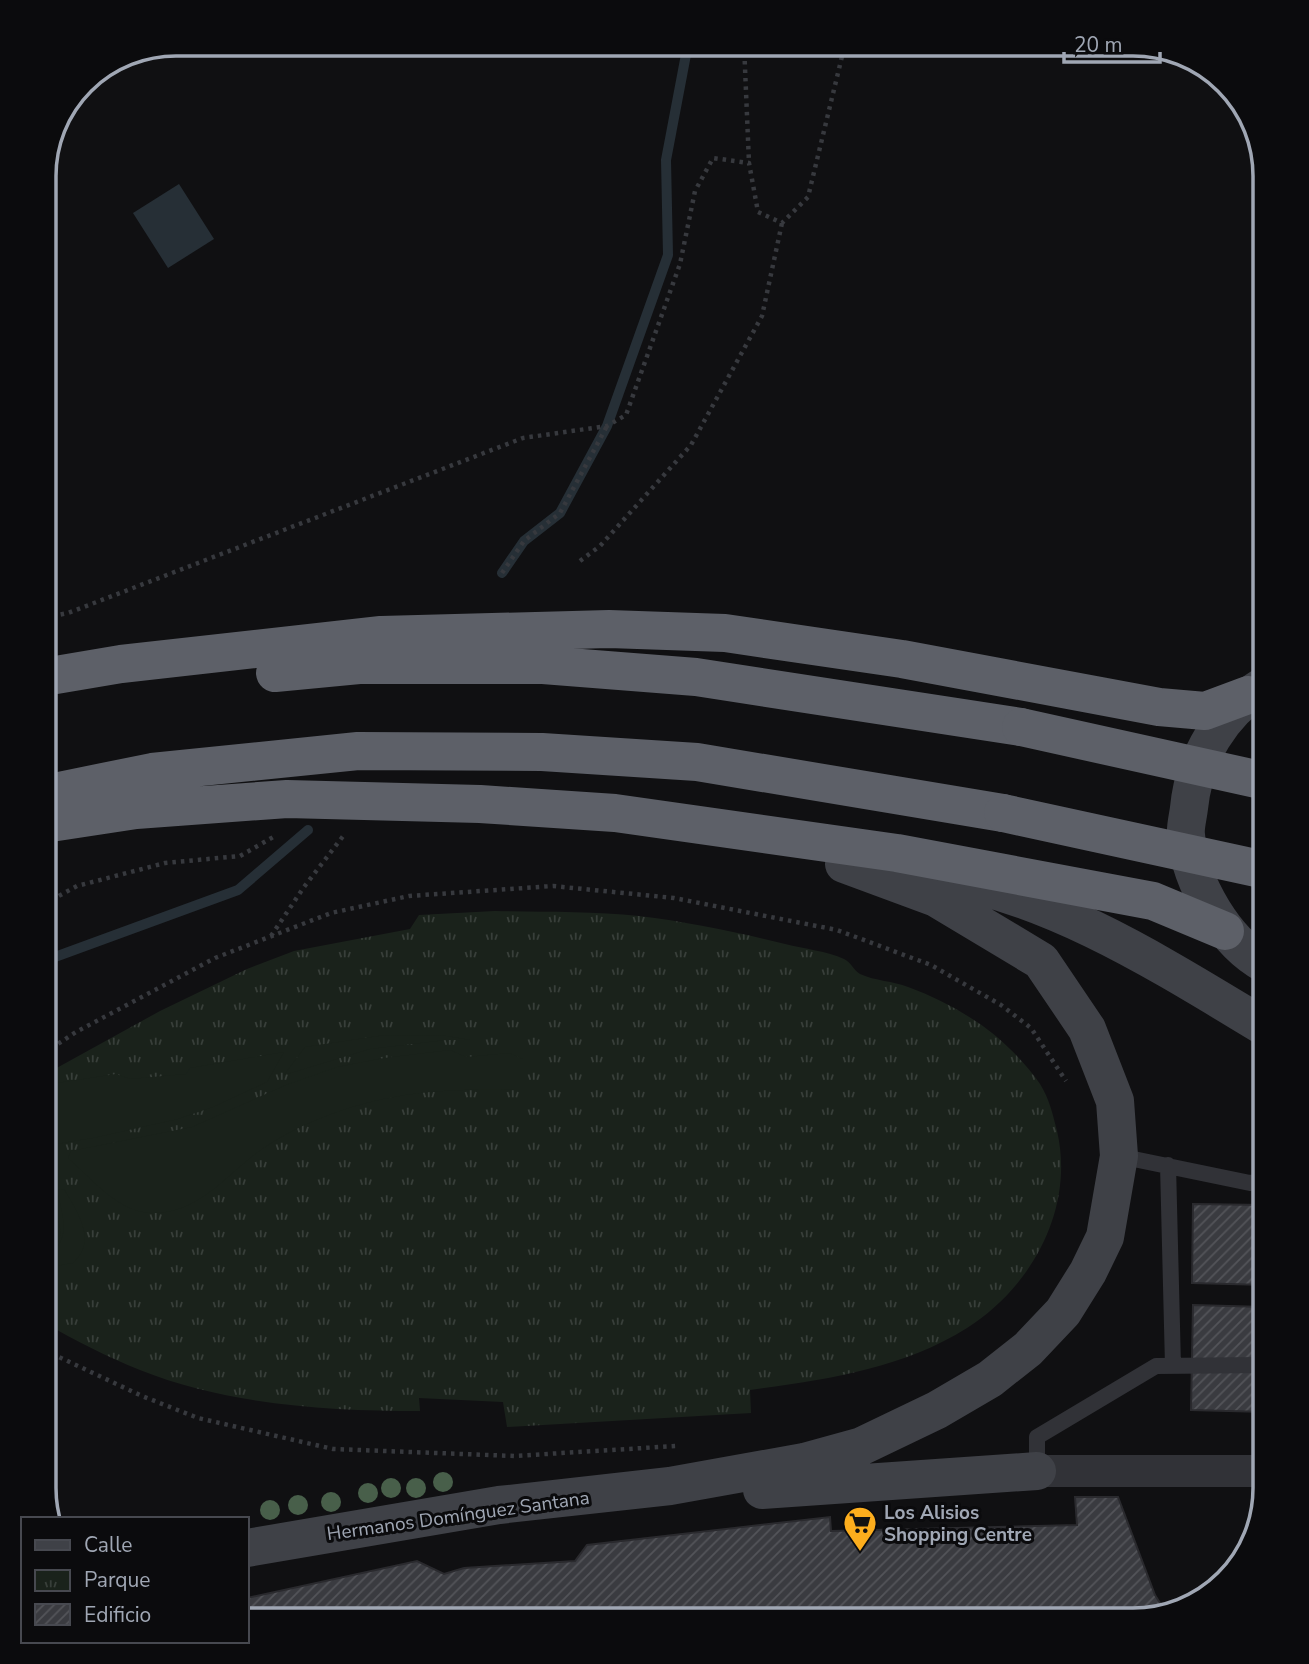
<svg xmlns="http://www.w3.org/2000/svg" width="1309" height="1664" font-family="'Nunito Sans',sans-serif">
  <defs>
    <pattern id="park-tufts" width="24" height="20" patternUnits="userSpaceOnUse" patternTransform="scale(1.75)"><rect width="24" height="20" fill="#1a221b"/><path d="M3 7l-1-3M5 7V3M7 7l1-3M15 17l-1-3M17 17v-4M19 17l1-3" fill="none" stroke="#383f3a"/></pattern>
    <pattern id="building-hatch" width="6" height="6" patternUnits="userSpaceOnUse" patternTransform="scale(1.75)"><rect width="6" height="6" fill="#3a3b40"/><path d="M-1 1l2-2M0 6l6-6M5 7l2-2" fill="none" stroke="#535459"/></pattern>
  </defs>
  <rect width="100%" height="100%" fill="#101012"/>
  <path fill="url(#park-tufts)" d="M495 911C543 912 591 911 639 916 688 922 737 932 785 944 804 949 827 951 844 959 851 962 854 971 860 974 875 981 893 981 908 987 933 996 956 1008 977 1022 1000 1037 1025 1062 1040 1084 1049 1098 1053 1115 1057 1131 1075 1208 1032 1287 967 1328 902 1369 824 1380 750 1390L751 1413 507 1427 503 1402 419 1398 420 1411C327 1411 228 1405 140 1370 107 1357 75 1340 44 1323V1075L160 1011 247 969 294 951 410 929 419 915Z"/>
  <path fill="#1a221b" d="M385 1035 447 1036 470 1040H446L370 1049 284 1075 305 1047Z
    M450 1050 466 1057 509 1053 523 1059V1090C452 1088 385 1091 319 1119 296 1128 274 1140 254 1155 222 1180 195 1215 150 1213 117 1211 91 1178 68 1158L71 1151 192 1127 286 1085 337 1067 384 1058Z
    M284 1052 267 1082 213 1107 178 1119 93 1138 44 1146V1085L116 1074 130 1079 186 1074 190 1068Z
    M44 1164 48 1168 61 1233 58 1242 44 1253Z
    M64 1189C77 1212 98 1240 73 1263L44 1268V1258C73 1241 63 1218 57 1190Z"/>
  <path fill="#262f36" d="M179 184 214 239 168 268 133 213Z"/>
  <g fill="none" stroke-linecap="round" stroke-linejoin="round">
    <path stroke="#262f36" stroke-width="10" d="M502 573 524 541 560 513 607 426 668 255 666 160 688 44
      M44 961 238 890 308 830"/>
  </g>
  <path fill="url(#building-hatch)" stroke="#2a2a2e" stroke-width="2" d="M1193 1204 1265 1205V1285L1192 1283Z
    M1193 1305 1265 1307V1412L1191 1410Z
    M1075 1497H1118L1155 1595 1165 1611 1134 1620H247V1598L417 1561 444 1574 464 1568 575 1561 587 1545 830 1517 831 1531 1077 1525Z"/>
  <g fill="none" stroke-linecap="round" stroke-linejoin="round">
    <path stroke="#37393e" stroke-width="4.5" stroke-dasharray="3.5 5" stroke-linecap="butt" d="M744 44 749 163
      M580 561 600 546 691 445 762 316 782 223
      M502 573 524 541 560 513 607 426
      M44 618 68 613 523 438 607 426 626 415 680 264 695 191 713 158 749 163 758 212 782 223 808 197 845 44
      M44 904 77 886 165 863 240 856 275 836
      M271 936 304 887 344 835
      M44 1053 76 1032 215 958 331 913 409 896 553 886 674 898 837 930 931 965 1001 1005 1031 1028 1066 1081
      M44 1350 142 1396 198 1418 333 1449 514 1456 676 1446"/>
    <path stroke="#313237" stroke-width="16" d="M1119 1156 1250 1183 1265 1181
      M1168 1165 1173 1366
      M1037 1471V1437L1156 1366 1265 1365"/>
    <path stroke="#313237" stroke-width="32" d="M1037 1471H1265"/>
    <path stroke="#3f4147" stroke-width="38" d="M935 877C1052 894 1165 967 1265 1027
      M1265 964C1243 952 1226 932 1213 911 1199 888 1188 862 1186 835 1185 827 1188 817 1189 808 1194 757 1221 712 1265 685
      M762 1490 1037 1471
      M247 1548 499 1505 670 1486 804 1462 862 1446 937 1410 990 1379 1028 1349 1063 1312 1088 1272 1105 1237 1119 1156 1115 1101 1087 1029 1041 961 936 898 844 864"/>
    <path stroke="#5d6068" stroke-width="38" d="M275 673 359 665H543L696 677 1021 727
      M44 677 121 664 381 635 609 629 725 633 902 659 1159 707 1205 711 1248 695
      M44 794 152 772 358 751 542 752 697 762 1003 813
      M44 824 136 810 287 799 480 804 615 813 897 853 1153 901 1225 931"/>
    <path stroke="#5d6068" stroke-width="38" d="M1021 727 1265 781
      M1003 813 1265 870"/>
  </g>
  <g fill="#485f4a">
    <circle cx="443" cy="1482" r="10"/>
    <circle cx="391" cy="1488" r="10"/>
    <circle cx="416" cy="1488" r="10"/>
    <circle cx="368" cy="1493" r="10"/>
    <circle cx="331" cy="1502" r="10"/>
    <circle cx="298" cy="1505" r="10"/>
    <circle cx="270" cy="1510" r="10"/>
  </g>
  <defs>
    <symbol id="supermarket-pin" viewBox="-11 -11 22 30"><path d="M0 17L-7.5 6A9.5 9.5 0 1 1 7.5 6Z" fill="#fdae1d" stroke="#0b0b0d"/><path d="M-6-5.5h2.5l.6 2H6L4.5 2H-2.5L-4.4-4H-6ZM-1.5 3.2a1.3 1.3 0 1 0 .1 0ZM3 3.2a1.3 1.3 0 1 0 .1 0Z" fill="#111"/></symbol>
  </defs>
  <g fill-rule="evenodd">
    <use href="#supermarket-pin" x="841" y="1504" width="38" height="52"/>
  </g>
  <g text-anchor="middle" stroke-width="6" stroke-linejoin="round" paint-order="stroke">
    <g font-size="19" font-weight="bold" fill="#a0a7b4" stroke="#0b0b0d" text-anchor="start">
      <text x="884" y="1519">Los Alisios<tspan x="884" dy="22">Shopping Centre</tspan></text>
    </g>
    <g font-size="19" fill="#a0a7b4" stroke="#0b0b0d">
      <text transform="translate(458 1515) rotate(-8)" y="7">Hermanos Domínguez Santana</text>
    </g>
  </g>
  <path d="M0 0H1309V1664H0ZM176 56H1133A120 120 0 0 1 1253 176V1488A120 120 0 0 1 1133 1608H176A120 120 0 0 1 56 1488V176A120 120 0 0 1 176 56Z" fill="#0b0b0d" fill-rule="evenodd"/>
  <path fill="none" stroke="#a0a7b4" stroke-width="3.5" d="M176 56H1133A120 120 0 0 1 1253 176V1488A120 120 0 0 1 1133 1608H176A120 120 0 0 1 56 1488V176A120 120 0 0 1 176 56Z"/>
  <rect x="21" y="1517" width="228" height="126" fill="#0b0b0d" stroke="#474950" stroke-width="2"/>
  <rect x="35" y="1540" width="35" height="10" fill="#3f4147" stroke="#474950" stroke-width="2"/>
  <text x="84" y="1552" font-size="21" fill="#a0a7b4">Calle</text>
  <rect x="35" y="1570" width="35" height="21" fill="url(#park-tufts)" stroke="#474950" stroke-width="2"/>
  <text x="84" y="1587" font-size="21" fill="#a0a7b4">Parque</text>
  <rect x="35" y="1604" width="35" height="21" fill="url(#building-hatch)" stroke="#474950" stroke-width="2"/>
  <text x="84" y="1622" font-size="21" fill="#a0a7b4">Edificio</text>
  <path d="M1064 52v10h96v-10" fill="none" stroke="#a0a7b4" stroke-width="3.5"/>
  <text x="1074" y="52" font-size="21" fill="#a0a7b4" stroke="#0b0b0d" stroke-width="5" paint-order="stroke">20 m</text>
</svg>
